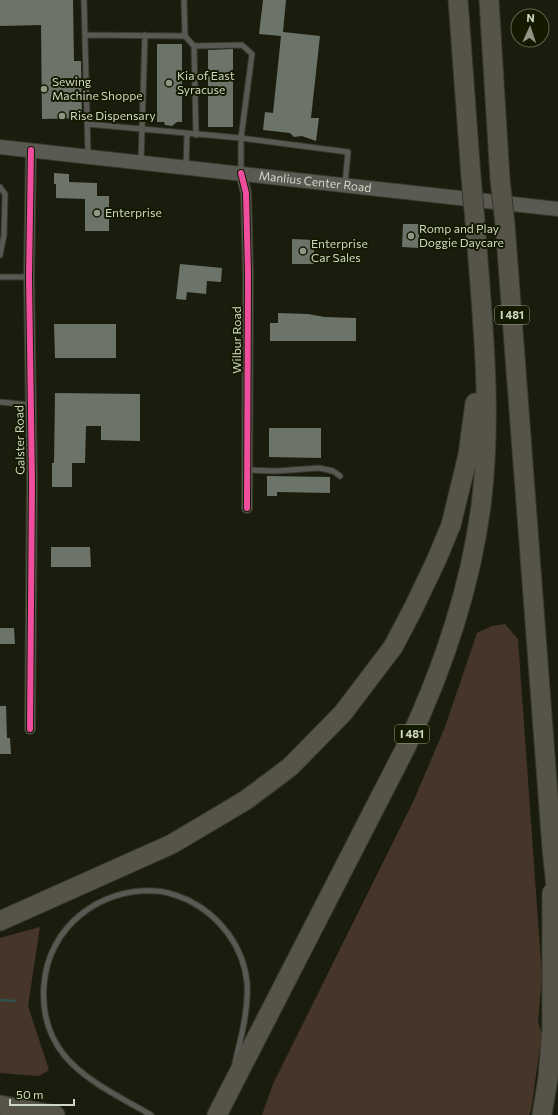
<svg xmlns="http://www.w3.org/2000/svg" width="558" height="1115" font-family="Commissioner,sans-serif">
  <rect width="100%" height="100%" fill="#1a1d0d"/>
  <path fill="#453629" d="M505 624 518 639 542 977 538 1022 542 1033 531 1111 529 1115H262L273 1084 413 802 445 727 477 633 492 626Z
    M40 927 28 1006 49 1070 39 1076 0 1073V938Z"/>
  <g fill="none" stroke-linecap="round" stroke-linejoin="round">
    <path stroke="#32514c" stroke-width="2.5" d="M0 1000 15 1001"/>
  </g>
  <path fill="#6c7368" d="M0 0H73L74 61H81L82 118 42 119 41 25 0 26Z
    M263 0H286L283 32 320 36 311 118H319L316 141 302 136 294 137 290 133 263 130 265 112 273 113 281 36 259 34Z
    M157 44H182V122H177L172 126 165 125 164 122H157Z
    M233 49V127H208V50Z
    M54 173 69 174V182L97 183V196H109V231H85V199L56 198V184H54Z
    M403 224H419V248L402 247Z
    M292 239 314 240V264H292Z
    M180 264 222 268 221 282 207 281 206 294 187 292 186 300 176 299Z
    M278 313 308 314 325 317 356 318V341H270V323H278Z
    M54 324H116V358H55Z
    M55 393 140 394V441L101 440V426H86L85 463H72V487H52V463H54Z
    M269 428H321V458L269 457Z
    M267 476 330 477V493L277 492V496H267Z
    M51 547H90L91 567H51Z
    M0 628H14L15 644H0Z
    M0 706H6L7 738H10L11 754H0Z"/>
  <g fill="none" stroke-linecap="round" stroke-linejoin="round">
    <defs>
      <path id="lane" d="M84 0 88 155
        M184 0 185 36
        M85 35 185 36 194 46 196 135
        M194 46 242 45 252 54 241 138V172
        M87 124 142 129 145 35
        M141 161 142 129 241 138 348 152 345 184
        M186 167 187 134
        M0 187 5 194 4 235 0 255
        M0 277H29
        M0 402 30 405
        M247 470 276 471 319 468 333 471 340 476
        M151 1115C122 1098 85 1081 64 1055 48 1035 42 1010 44 985 48 927 100 887 156 891 167 891 178 896 188 900 220 916 243 946 247 982 249 1009 241 1037 235 1063"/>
      <path id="street" d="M241 173 246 193 248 273 247 508
        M30 729 32 483 29 277 31 150"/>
      <g id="secondary">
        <path id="s1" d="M0 147 558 209"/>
      </g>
      <path id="highway" d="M458 0 471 177
        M489 0 500 179
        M505 224 552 848 558 906
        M0 921 172 844 246 800 290 767 343 713 393 647 413 609 436 561 451 525 468 455 475 403
        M0 1105 55 1115
        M217 1115 407 745C443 669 470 589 481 506 493 411 482 315 475 221
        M542 1115 548 1078 552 1029V893"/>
    </defs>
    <use href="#lane" stroke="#36392c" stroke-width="7"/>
    <use href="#street" stroke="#36392c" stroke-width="12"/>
    <use href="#secondary" stroke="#36392c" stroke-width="16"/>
    <use href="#highway" stroke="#36392c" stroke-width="21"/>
    <use href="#lane" stroke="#5a5852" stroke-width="5"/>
    <use href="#street" stroke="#5a5852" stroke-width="10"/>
    <use href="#secondary" stroke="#5b5a52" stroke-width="14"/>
    <use href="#highway" stroke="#565449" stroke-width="19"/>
    <defs>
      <path id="highway-bridge" d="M471 177 475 221
        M500 179 505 224"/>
    </defs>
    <use href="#highway-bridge" stroke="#36392c" stroke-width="21" stroke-linecap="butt"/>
    <use href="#highway-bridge" stroke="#565449" stroke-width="19"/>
    <defs>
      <path id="cycleway" d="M241 173 246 193 248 273 247 508
        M30 729 32 483 29 277 31 150"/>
    </defs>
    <use href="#cycleway" stroke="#141a00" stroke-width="8"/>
    <use href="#cycleway" stroke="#ef4d9e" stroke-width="6"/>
  </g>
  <g fill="#909584" stroke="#141a00" stroke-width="1.5">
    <circle cx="169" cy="83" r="4"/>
    <circle cx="44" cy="89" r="4"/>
    <circle cx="62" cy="116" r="4"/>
    <circle cx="97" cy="213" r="4"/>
    <circle cx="411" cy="236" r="4"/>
    <circle cx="303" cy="251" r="4"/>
  </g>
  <g text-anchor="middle" stroke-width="4" stroke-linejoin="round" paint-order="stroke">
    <g fill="#141a00" stroke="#989e89" stroke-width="1">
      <rect x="495" y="306" width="34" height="18" rx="3"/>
      <rect x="395" y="725" width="34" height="18" rx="3"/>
    </g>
    <g font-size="11" font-weight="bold" fill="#d0d6c4">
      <text x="512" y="319">I 481</text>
      <text x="412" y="738">I 481</text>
    </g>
    <g font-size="12" fill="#d0d6c4" stroke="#141a00" text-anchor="start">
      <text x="177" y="80">Kia of East<tspan x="177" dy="14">Syracuse</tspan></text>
      <text x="52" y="86">Sewing<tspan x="52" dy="14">Machine Shoppe</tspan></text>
      <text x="70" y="120">Rise Dispensary</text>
      <text x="105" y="217">Enterprise</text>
      <text x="419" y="233">Romp and Play<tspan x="419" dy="14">Doggie Daycare</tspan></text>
      <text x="311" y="248">Enterprise<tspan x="311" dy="14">Car Sales</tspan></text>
    </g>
    <g font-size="12" fill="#d0d6c4" stroke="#141a00">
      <text dy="4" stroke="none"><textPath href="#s1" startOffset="317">Manlius Center Road</textPath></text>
      <text transform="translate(237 340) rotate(-90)" y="4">Wilbur Road</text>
      <text transform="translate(20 440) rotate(-91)" y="4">Galster Road</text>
    </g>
  </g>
  <g transform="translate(530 28) rotate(3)"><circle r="19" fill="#141a00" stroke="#5f654e"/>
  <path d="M0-3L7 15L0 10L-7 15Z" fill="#909584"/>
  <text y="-6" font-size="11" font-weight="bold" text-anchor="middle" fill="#d0d6c4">N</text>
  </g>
  <path d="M10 1099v6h64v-6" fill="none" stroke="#d0d6c4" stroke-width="2"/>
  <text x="16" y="1099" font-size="12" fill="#d0d6c4" stroke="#141a00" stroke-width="3" paint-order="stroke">50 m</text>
</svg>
